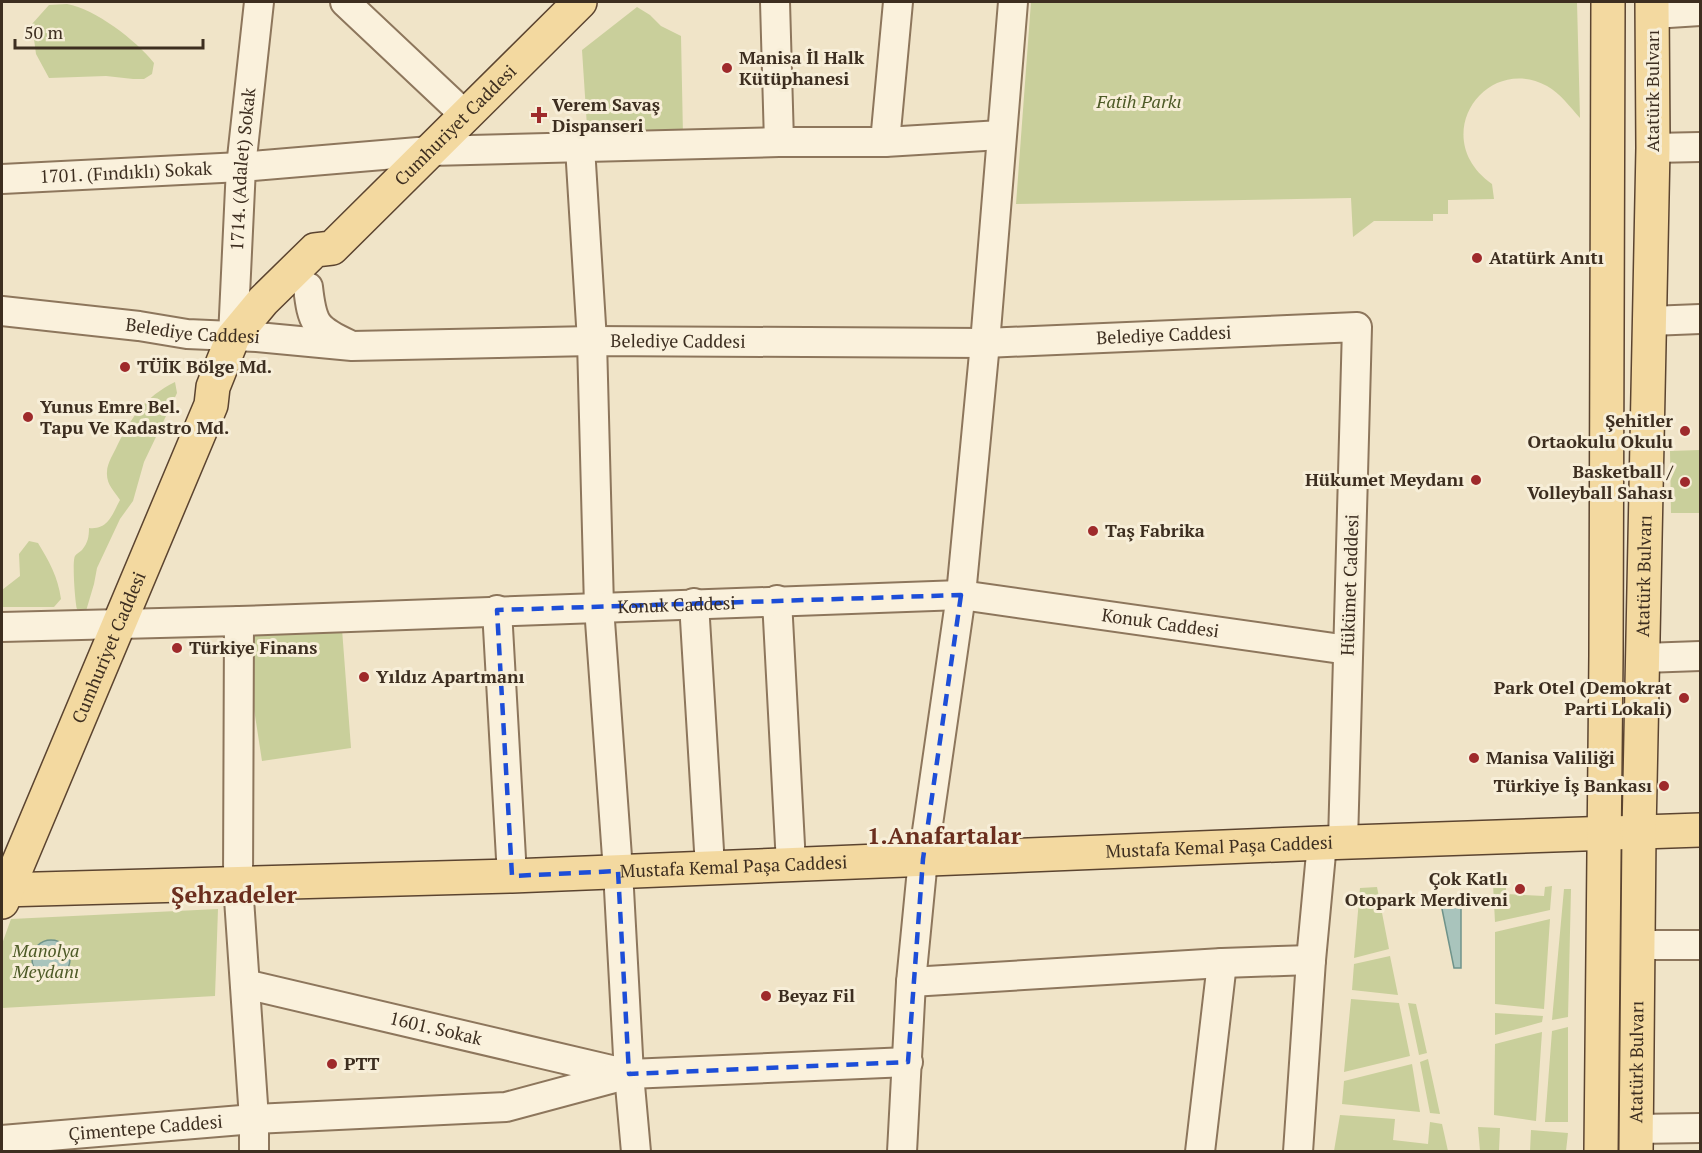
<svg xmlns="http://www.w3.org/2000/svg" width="1702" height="1153" font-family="'PT Serif',serif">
  <rect width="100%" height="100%" fill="#f0e4c8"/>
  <path fill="#c9cf9b" d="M1031 2H1577L1580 118C1570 107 1560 93 1547 86 1485 53 1427 138 1492 184L1494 199 1448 200V214H1433V221H1374L1353 237 1351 198 1016 204Z
    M67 4C95 9 136 40 154 63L152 74 144 79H133L106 76 49 78 36 54 32 24 49 5Z
    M637 7 650 15 661 26 681 36 683 136 588 142 582 50Z
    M175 382 177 393 144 462 133 501 120 519 97 568 94 584 86 611 77 609C75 602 72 561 75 556 76 554 80 552 82 550 88 543 89 536 89 528 108 530 112 515 120 500 114 491 106 484 107 472 107 463 114 453 117 446 132 416 145 397 175 382Z
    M1700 450V513H1671L1670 451Z
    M29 541 38 543C49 561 58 577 61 599L54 607H2V590L20 576 19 554Z
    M342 629 351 748 262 761 242 631Z
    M1493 884H1506V894L1544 896 1545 887 1552 886 1550 910 1495 922Z
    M1377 887 1389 949 1354 958 1360 888Z
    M1564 889H1571L1568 1017 1552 1020Z
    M218 909 215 996 2 1008V944L11 919Z
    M1550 919 1544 1009 1495 1004V932Z
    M1390 956 1398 995 1352 990 1354 964Z
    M1351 999 1399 1003 1410 1056 1344 1072Z
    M1408 1003 1416 1004 1427 1053 1419 1055Z
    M1495 1013 1543 1016 1542 1022 1495 1035Z
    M1568 1027V1122H1545L1552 1031Z
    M1542 1032 1536 1121 1494 1115 1495 1044Z
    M1428 1059 1440 1114 1430 1113 1420 1062Z
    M1412 1064 1420 1112 1342 1104 1344 1081Z
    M1340 1115 1395 1119 1393 1140 1428 1144 1430 1122 1442 1124 1448 1151H1334Z
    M1478 1127 1500 1128 1499 1150 1518 1151H1480Z
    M1531 1130 1568 1133 1566 1151H1530Z"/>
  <path fill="#a9c4bc" stroke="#6f938a" stroke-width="1.5" d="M1451 901H1461V968H1454L1442 909Z
    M32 959a19 19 0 1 1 38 0a19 19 0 1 1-38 0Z"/>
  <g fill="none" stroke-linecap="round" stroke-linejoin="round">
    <defs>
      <g id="minor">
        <path d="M345 2 466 116"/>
        <path d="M775 2 779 142"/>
        <path d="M1653 14 1700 11"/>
        <path d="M885 142 898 2"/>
        <path d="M580 147 592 341 599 607 618 871 629 1074 636 1152"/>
        <path d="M1653 148 1700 147"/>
        <path id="s1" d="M2 179 241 167 430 151 779 142H885L1001 135"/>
        <path d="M308 287C312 323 315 329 348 344"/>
        <path id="s2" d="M2 311 139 326 187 334 257 337 352 346 592 341 985 343 1357 327 1343 842"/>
        <path d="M1650 321 1700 319"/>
        <path id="s3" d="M233 337 241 167 259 2"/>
        <path d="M777 600 791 864"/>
        <path d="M694 603 710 867"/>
        <path d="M497 610 512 876"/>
        <path d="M239 621 238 884 254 1119V1152"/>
        <path id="s4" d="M2 627 239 621 961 595 1348 650"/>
        <path d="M1644 658 1700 656"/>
        <path d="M1639 945H1700"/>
        <path d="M911 982 1222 963 1311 960"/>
        <path id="s5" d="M245 984 624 1073"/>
        <path d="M1636 1129 1700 1128"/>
        <path id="s6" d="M2 1140 254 1119 506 1107 629 1074 908 1062"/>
        <path d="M902 1152 911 982 923 859 961 595 985 343 1013 2"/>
        <path d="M1200 1152 1222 963"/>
        <path d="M1298 1152 1311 960 1322 843"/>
      </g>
      <g id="major">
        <path id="s7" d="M2 890 512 876 1322 843 1700 830"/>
        <path id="s8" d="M2 902 211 405 213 387 233 337 263 301 315 250 332 248 580 2"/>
        <path d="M1601 1152 1606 656 1608 2"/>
        <path id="s9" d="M1636 1152 1639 833 1653 148 1652 2"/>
      </g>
    </defs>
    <use href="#minor" stroke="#8d765c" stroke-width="32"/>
    <use href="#major" stroke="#5b4430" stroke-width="36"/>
    <use href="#minor" stroke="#faf1dc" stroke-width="28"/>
    <use href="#major" stroke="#f3d9a0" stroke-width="33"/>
  </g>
  <path fill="none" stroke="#1d4ed8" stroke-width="4.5" stroke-dasharray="12 8" stroke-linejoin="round" d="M961 595 923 859 908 1062 629 1074 618 871 512 876 497 610Z"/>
  <g fill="#9e2a2b" stroke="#f7eed8" stroke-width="2">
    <circle cx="727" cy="68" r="6"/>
    <path d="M536 106h6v6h6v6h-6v6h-6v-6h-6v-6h6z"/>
    <circle cx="1477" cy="258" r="6"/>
    <circle cx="125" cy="367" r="6"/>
    <circle cx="28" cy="417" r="6"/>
    <circle cx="1685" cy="431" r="6"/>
    <circle cx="1476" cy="480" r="6"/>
    <circle cx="1685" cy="482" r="6"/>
    <circle cx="1093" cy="531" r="6"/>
    <circle cx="177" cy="648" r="6"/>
    <circle cx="364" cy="677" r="6"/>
    <circle cx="1684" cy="698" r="6"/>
    <circle cx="1474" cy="758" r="6"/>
    <circle cx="1664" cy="786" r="6"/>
    <circle cx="1520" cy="889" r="6"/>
    <circle cx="766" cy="996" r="6"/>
    <circle cx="332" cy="1064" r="6"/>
  </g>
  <g text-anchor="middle" stroke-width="6" stroke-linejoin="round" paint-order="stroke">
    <g font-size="18" font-weight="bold" fill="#3d2e20" stroke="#f7eed8" text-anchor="start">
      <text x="739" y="64">Manisa İl Halk<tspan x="739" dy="21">Kütüphanesi</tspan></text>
      <text x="552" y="111">Verem Savaş<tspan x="552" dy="21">Dispanseri</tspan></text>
      <text x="1489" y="264">Atatürk Anıtı</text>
      <text x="137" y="373">TÜİK Bölge Md.</text>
      <text x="40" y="413">Yunus Emre Bel.<tspan x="40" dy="21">Tapu Ve Kadastro Md.</tspan></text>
      <text x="1673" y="427" text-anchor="end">Şehitler<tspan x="1673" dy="21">Ortaokulu Okulu</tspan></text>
      <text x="1673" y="478" text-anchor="end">Basketball /<tspan x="1673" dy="21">Volleyball Sahası</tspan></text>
      <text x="1464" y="486" text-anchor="end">Hükumet Meydanı</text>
      <text x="1105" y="537">Taş Fabrika</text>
      <text x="189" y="654">Türkiye Finans</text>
      <text x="376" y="683">Yıldız Apartmanı</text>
      <text x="1672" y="694" text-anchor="end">Park Otel (Demokrat<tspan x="1672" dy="21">Parti Lokali)</tspan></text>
      <text x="1486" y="764">Manisa Valiliği</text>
      <text x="1652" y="792" text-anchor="end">Türkiye İş Bankası</text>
      <text x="1508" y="885" text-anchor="end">Çok Katlı<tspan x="1508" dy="21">Otopark Merdiveni</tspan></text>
      <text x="778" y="1002">Beyaz Fil</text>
      <text x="344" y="1070">PTT</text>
    </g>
    <g font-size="18" fill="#3d2e20" stroke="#f7eed8">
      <text transform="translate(1653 91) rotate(-90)" y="6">Atatürk Bulvarı</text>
      <text dy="6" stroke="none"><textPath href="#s8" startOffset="922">Cumhuriyet Caddesi</textPath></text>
      <text dy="6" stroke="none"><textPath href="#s3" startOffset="168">1714. (Adalet) Sokak</textPath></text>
      <text dy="6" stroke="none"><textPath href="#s1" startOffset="124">1701. (Fındıklı) Sokak</textPath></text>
      <text dy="6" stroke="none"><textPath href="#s2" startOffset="192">Belediye Caddesi</textPath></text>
      <text dy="6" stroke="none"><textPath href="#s2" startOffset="1164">Belediye Caddesi</textPath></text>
      <text dy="6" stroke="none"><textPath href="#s2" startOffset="678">Belediye Caddesi</textPath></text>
      <text dy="6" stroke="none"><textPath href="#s9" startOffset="576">Atatürk Bulvarı</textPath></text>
      <text transform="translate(1350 585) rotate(-88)" y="6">Hükümet Caddesi</text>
      <text dy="6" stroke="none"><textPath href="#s4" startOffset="675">Konuk Caddesi</textPath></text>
      <text dy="6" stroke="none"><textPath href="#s4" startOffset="1161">Konuk Caddesi</textPath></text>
      <text dy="6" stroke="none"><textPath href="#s8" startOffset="276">Cumhuriyet Caddesi</textPath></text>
      <text dy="6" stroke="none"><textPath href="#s7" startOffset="1218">Mustafa Kemal Paşa Caddesi</textPath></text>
      <text dy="6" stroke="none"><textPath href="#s7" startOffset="732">Mustafa Kemal Paşa Caddesi</textPath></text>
      <text dy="6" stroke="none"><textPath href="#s5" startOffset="196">1601. Sokak</textPath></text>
      <text dy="6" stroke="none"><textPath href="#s9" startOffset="90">Atatürk Bulvarı</textPath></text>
      <text dy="6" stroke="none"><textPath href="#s6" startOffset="144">Çimentepe Caddesi</textPath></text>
    </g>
    <g font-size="18" font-style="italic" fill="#4d5a26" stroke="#f7eed8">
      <text x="1139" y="108">Fatih Parkı</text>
      <text x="46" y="957">Manolya<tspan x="46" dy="21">Meydanı</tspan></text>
    </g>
    <g font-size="24" font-weight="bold" fill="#6b2e1e" stroke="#f7eed8">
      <text x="944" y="844">1.Anafartalar</text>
      <text x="234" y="903">Şehzadeler</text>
    </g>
  </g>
  <rect width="1702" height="1153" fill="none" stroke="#3d2e20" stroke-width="6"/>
  <path d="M15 39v9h188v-9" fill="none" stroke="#3d2e20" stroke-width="3"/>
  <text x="24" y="39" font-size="18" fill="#3d2e20" stroke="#f7eed8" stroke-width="4.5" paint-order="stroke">50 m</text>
</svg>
